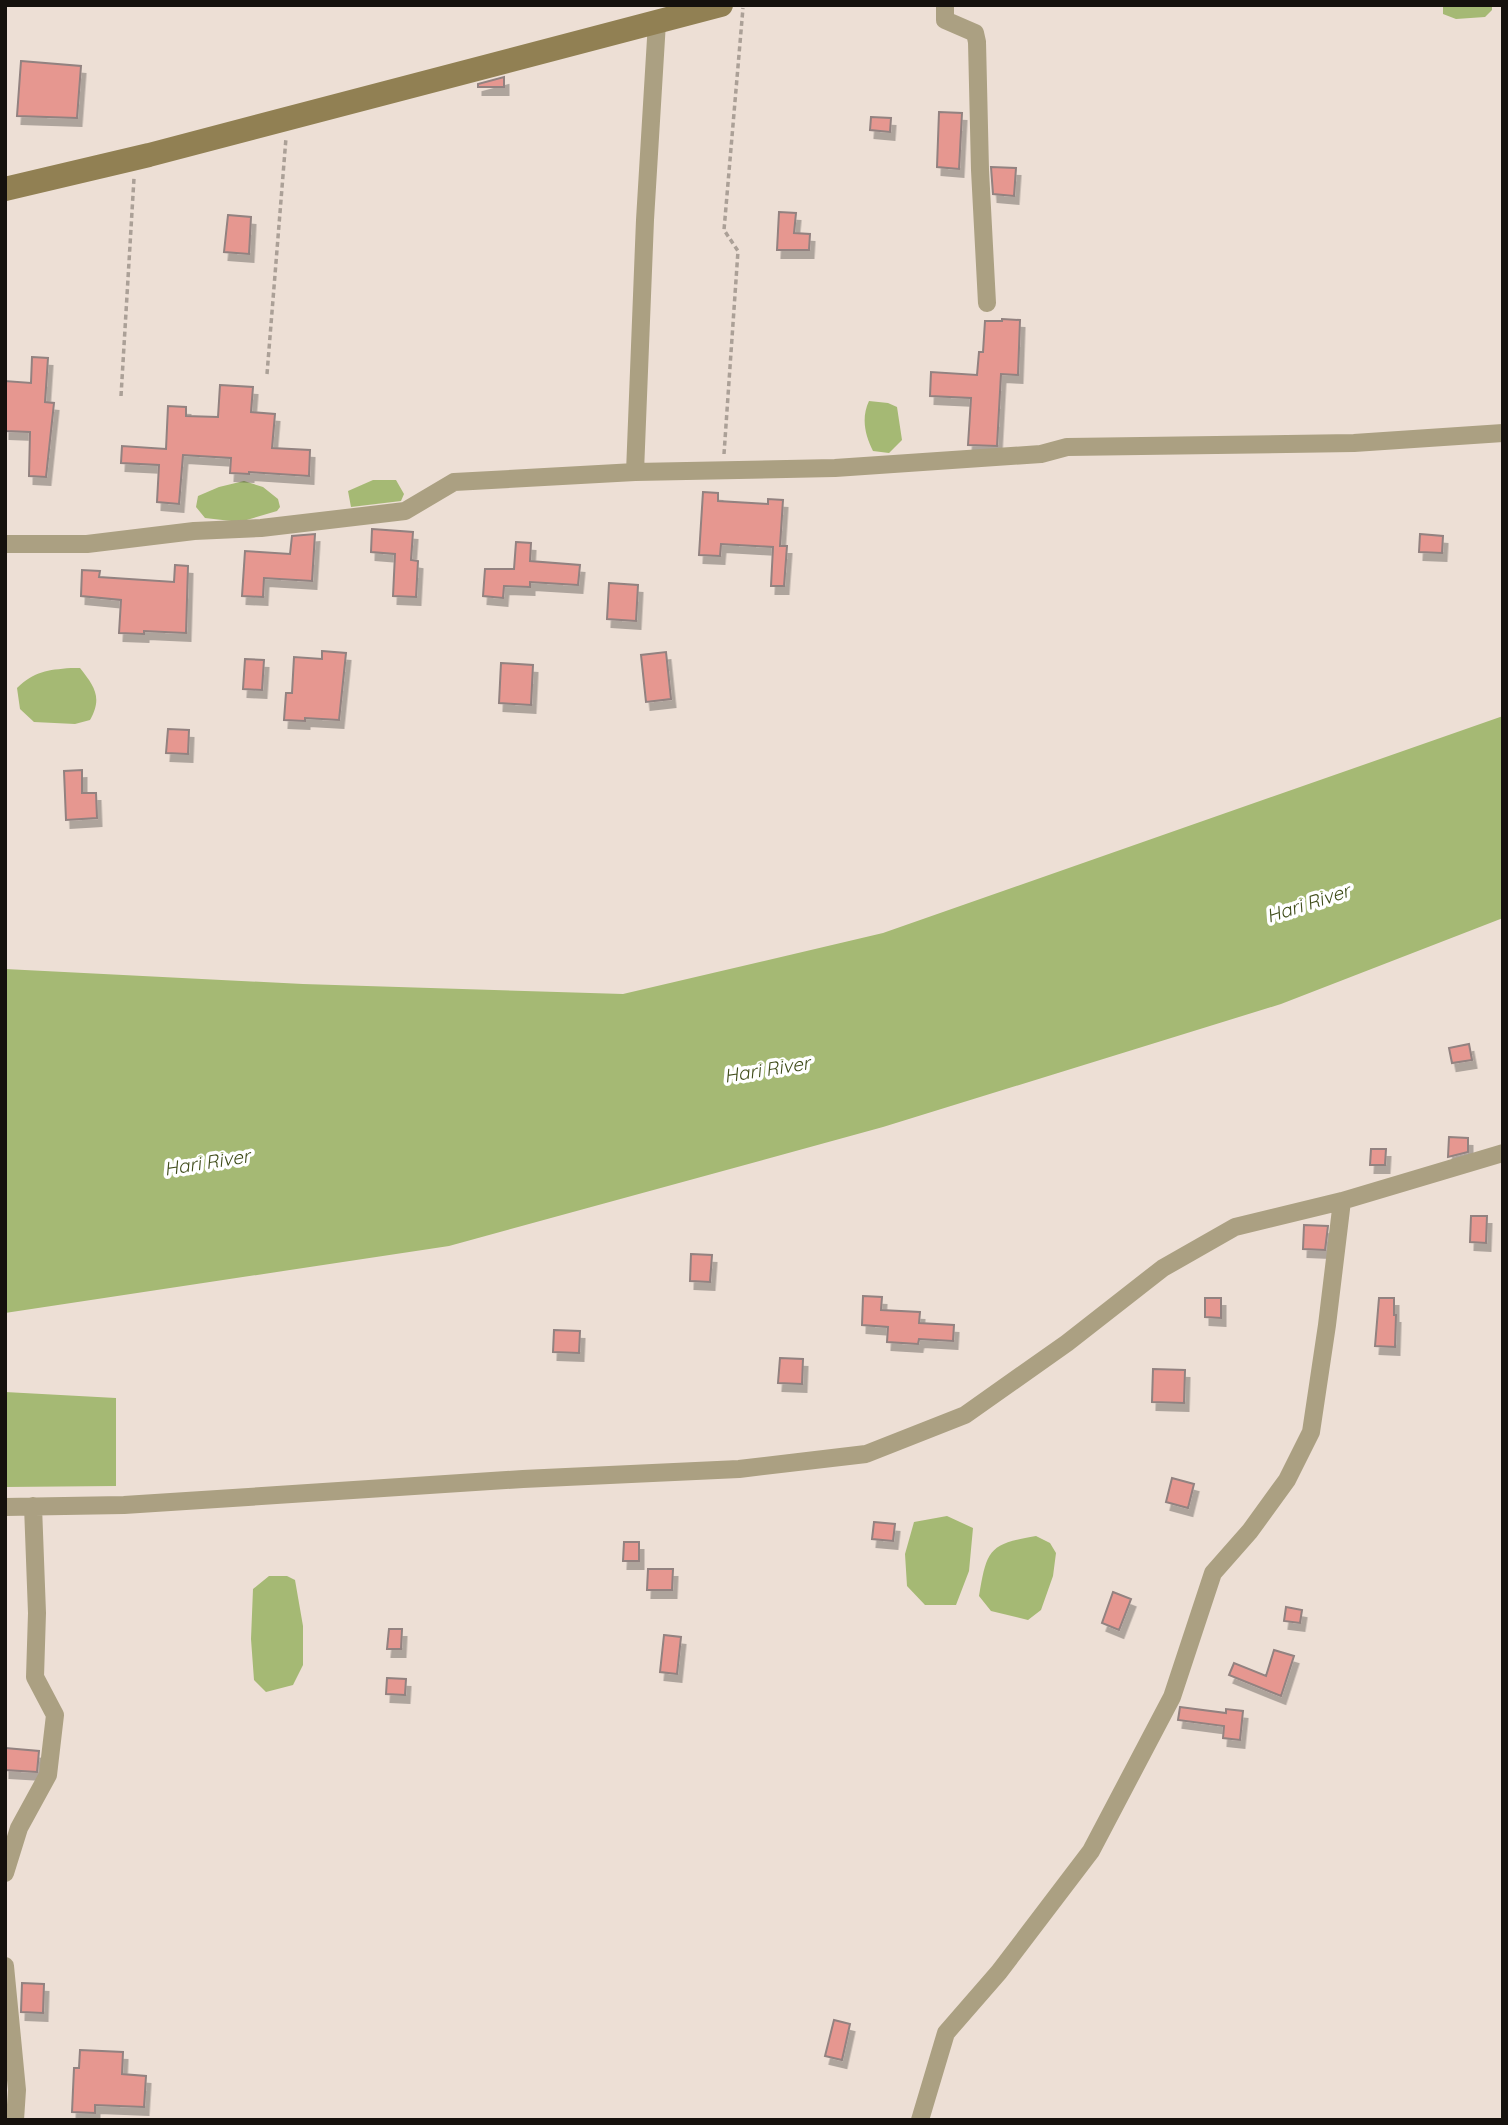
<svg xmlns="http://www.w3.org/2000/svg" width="1508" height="2125" font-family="Quicksand,sans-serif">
  <defs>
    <filter id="shadow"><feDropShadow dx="4.5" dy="8" stdDeviation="0" flood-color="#0004"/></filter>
  </defs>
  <rect width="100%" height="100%" fill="#eddfd5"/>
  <path fill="#a5b974" d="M1443 5H1492V10L1485 17 1456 19 1443 14Z
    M869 401 888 403 897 407 902 440 889 453 873 451C865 435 861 418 869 401Z
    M373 480H396L404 494 401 501 351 507 348 491Z
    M244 481 263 487 278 499 280 507 277 511 240 522 205 518 196 507 198 496 219 487Z
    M71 668H80C94 686 103 697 90 720L75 724 34 722 20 709 17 688C35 671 47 670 71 668Z
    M1503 716V918L1281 1004 883 1127 449 1246 5 1313V969L303 984 623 994 883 933Z
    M5 1392 116 1398V1486L5 1487Z
    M947 1516 973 1528 969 1571 956 1605H925L907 1586 905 1554 914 1522Z
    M1036 1536 1050 1543 1056 1553 1053 1576 1041 1610 1028 1620 991 1611 979 1596C987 1550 988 1544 1036 1536Z
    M269 1576H287L295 1580 303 1626V1665L293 1685 266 1692 254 1680 251 1639 253 1589Z"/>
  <path fill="#e69790" stroke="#928280" stroke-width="2" filter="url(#shadow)" d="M21 61 81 66 77 118 17 116Z
    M504 77V87H478V84Z
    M939 112 962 113 959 169 937 167Z
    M871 117 891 118 890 132 870 130Z
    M991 167 1016 168 1014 196 993 194Z
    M779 212 796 213 794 233 810 234 809 250H777Z
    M228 215 251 217 249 254 224 252Z
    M1002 319 1020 320 1018 375 1001 374 997 446 968 445 971 398 930 396 931 372 977 375 979 352H983L985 321H1002Z
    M32 357 48 358 45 402 54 403 46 477 29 476 30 432 5 431V381L31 383Z
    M220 385 253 387 251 412 275 414 272 448 310 450 309 476 249 472V474L230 473 231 458 183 455 179 504 157 502 159 465 121 463 122 446 166 449 168 406 186 407V416L218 417Z
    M703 492 718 493V501L768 504V499L783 500 780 546H787L784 586H771L773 547 721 544 720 556 699 555Z
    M372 529 413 532 411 560 418 561 416 597 393 596 395 554 371 552Z
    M315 534 312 581 264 578 263 597 242 596 245 551 290 554 292 536Z
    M1420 534 1443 536 1442 553 1419 552Z
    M516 542 531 543 530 561 580 565 578 585 530 582V587L504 586 503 598 483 596 485 569H514Z
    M175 565 188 566 186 633 144 631V634L119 633 121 600 81 596 82 570 100 571 99 577 174 582Z
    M609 583 638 585 636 621 607 619Z
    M322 651 346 653 339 720 305 718V721L284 720 286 693H292L294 657 322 659Z
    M666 652 671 699 646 702 641 655Z
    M245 659 264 660 262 690 243 689Z
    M501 663 533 665 531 705 499 703Z
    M168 729 189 730 188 754 166 753Z
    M82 770V793H96L97 818 66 820 64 771Z
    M1469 1044 1472 1060 1452 1063 1449 1048Z
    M1449 1137 1468 1138V1152L1448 1157Z
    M1371 1149H1386L1385 1165H1370Z
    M1471 1216H1487L1486 1243 1470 1242Z
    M1304 1225 1328 1226 1325 1250 1303 1249Z
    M691 1254 712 1255 710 1282 690 1281Z
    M863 1296 882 1297 881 1310 920 1312 919 1323 954 1325 953 1341 919 1339 918 1344 887 1342 888 1327 862 1325Z
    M1205 1298H1221V1318L1205 1317Z
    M1379 1298H1394V1315H1396L1395 1347 1375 1346Z
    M554 1330 580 1331 579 1353 553 1352Z
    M780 1358 803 1359 802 1384 778 1383Z
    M1153 1369 1185 1370 1184 1403 1152 1402Z
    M1172 1478 1194 1484 1188 1508 1166 1502Z
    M874 1522 895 1524 893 1541 872 1539Z
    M624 1542H639V1561H623Z
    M648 1569H673L672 1590H647Z
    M1113 1592 1131 1599 1119 1630 1102 1623Z
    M1286 1607 1302 1610 1300 1623 1284 1621Z
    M389 1629H402L401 1649H387Z
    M664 1635 681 1637 677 1674 660 1672Z
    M1274 1650 1294 1656 1281 1696 1229 1675 1234 1663 1266 1676Z
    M387 1678 406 1679 405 1695 386 1694Z
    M1180 1707 1226 1713V1709L1243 1711 1240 1740 1223 1738 1224 1726 1178 1720Z
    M5 1748 39 1751 37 1772 5 1770Z
    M22 1983 44 1984 43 2013 21 2012Z
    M834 2020 850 2024 842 2060 825 2056Z
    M80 2050 123 2052 122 2074 146 2076 144 2107 95 2105V2113L72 2112 74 2068H79Z"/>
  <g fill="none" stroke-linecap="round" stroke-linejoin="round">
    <path stroke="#aba097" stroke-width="3.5" stroke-dasharray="5 3.5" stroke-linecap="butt" d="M267 374 286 138
      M121 396 134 178
      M724 454 738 251 724 230 743 8"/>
    <path stroke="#aba082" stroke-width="18" d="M945 5V20L975 33 977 42 980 170 987 303
      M635 472 645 220 657 22
      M5 544H87L194 531 261 528 405 511 454 482 635 472 835 468 1041 454 1067 447 1354 443 1503 433
      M5 1507 124 1505 523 1479 739 1469 866 1454 965 1415 1067 1343 1163 1268 1235 1227 1342 1201 1503 1153
      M5 1873 19 1828 48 1775 55 1715 35 1677 37 1613 33 1506
      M5 1966 17 2090 15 2120
      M920 2120 946 2033 999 1972 1091 1851 1172 1697 1213 1573 1250 1531 1287 1480 1311 1432 1327 1325 1342 1201"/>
    <path stroke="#918053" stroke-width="24" d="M5 189 149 155 721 5"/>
  </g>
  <g text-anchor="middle" stroke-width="7" stroke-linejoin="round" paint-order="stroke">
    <g font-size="19" font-style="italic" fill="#3f4c19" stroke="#fff">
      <text transform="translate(1308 903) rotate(-18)" y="7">Hari River</text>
      <text transform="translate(767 1069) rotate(-9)" y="7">Hari River</text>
      <text transform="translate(207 1162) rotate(-9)" y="7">Hari River</text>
    </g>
  </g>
  <rect width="1508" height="2125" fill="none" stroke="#15110d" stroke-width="14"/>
</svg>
